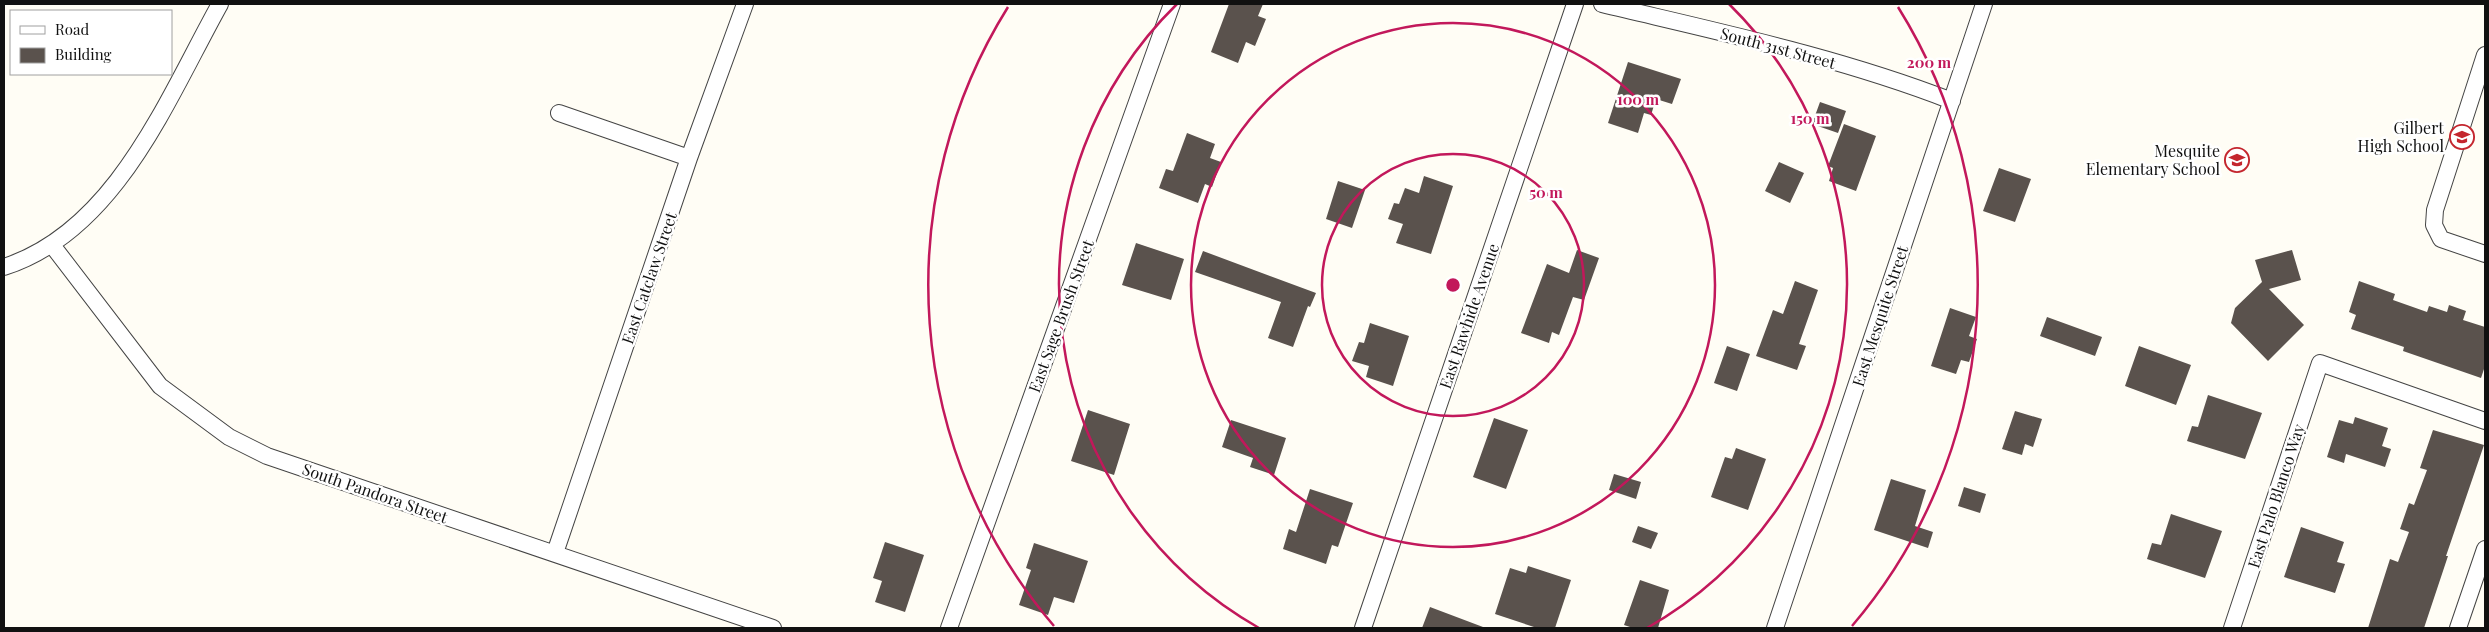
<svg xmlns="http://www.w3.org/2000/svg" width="2489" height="632" font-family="'Playfair Display',serif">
  <rect width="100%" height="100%" fill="#fffdf5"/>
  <path fill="#5a524d" d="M1229 4H1263L1258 16 1266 19 1255 46 1246 42 1238 63 1211 52Z
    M1628 62 1681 79 1672 104 1656 99 1651 115 1644 113 1638 133 1608 123Z
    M1820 102 1846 111 1838 133 1812 124Z
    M1844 124 1876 136 1856 191 1829 181 1833 168 1828 166Z
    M1187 133 1215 144 1210 158 1221 162 1212 187 1205 184 1198 203 1159 188 1166 169 1173 171Z
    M1779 162 1804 173 1790 203 1765 191Z
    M1999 168 2031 179 2015 222 1983 211Z
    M1424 176 1453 186 1431 254 1396 243 1403 224 1388 219 1394 203 1399 204 1405 188 1419 193Z
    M1338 181 1365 190 1352 228 1326 219Z
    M1136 243 1184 259 1171 300 1122 285Z
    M1577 250 1599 258 1584 300 1573 297 1559 335 1552 332 1549 343 1521 333 1547 264 1569 273Z
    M2292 250 2301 280 2269 289 2304 325 2268 361 2231 323 2235 308 2262 282 2255 260Z
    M1203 251 1316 293 1310 307 1308 306 1293 347 1268 338 1281 302 1195 272Z
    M1795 281 1818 290 1799 344 1806 346 1797 370 1756 356 1773 310 1783 314Z
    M2359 281 2395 294 2393 300 2427 312 2429 306 2447 312 2449 305 2466 311 2463 320 2485 327V366L2481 378 2403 351 2404 347 2351 329 2356 315 2349 312Z
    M1950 308 1976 317 1969 336 1977 339 1969 362 1961 360 1956 374 1931 366Z
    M2047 317 2102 337 2095 356 2040 336Z
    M1370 323 1409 336 1393 386 1366 377 1369 366 1352 361 1359 342 1364 343Z
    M1727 346 1750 354 1737 391 1714 383Z
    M2139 346 2191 365 2176 405 2125 386Z
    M2208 395 2262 413 2245 459 2187 441 2192 426 2198 427Z
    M1088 410 1130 424 1114 475 1071 461Z
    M2015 411 2042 419 2033 447 2025 444 2022 455 2002 449Z
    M2355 417 2388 428 2382 446 2391 449 2385 467 2346 454 2344 463 2327 457 2339 420 2353 424Z
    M1494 418 1528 430 1506 489 1473 477Z
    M1231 420 1286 438 1274 475 1250 467 1253 458 1222 447Z
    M2433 430 2484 445 2446 556H2448L2424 628H2368L2390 559 2398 562 2409 532 2400 529 2409 503 2414 505 2427 470 2420 468Z
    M1736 448 1766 459 1748 510 1711 497 1725 457 1732 459Z
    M1614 474 1641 482 1636 499 1609 490Z
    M1891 479 1926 490 1915 526 1933 532 1928 548 1874 530Z
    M1964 487 1986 494 1980 513 1958 506Z
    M1310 489 1353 503 1338 547 1332 545 1326 564 1283 549 1289 529 1296 532Z
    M2171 514 2222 531 2205 578 2147 559 2152 543 2161 545Z
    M1638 526 1658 533 1651 549 1632 542Z
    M2301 527 2344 542 2337 562 2345 564 2335 593 2284 577Z
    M885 542 924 555 905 612 875 602 882 581 873 578Z
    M1034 543 1088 561 1074 603 1054 597 1048 615 1019 605 1031 570 1026 568Z
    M1528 566 1571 580 1555 628H1537L1495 614 1510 568 1526 573Z
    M1640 580 1669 590 1658 628H1633L1624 625Z
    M1430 607 1483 627 1482 628H1422Z"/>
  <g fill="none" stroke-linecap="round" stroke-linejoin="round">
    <defs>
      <path id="street" d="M1602 4C1719 32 1839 57 1952 101
        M2485 55 2435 210 2434 225 2441 239 2485 254
        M559 113 689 158
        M52 245 160 386 229 437 267 456 773 628
        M4 267C116 231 167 99 220 4
        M555 553 689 158 745 4
        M949 628 1172 4
        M1363 628 1575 4
        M1775 628 1984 4
        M2232 628 2320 363 2485 421
        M2458 628 2485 549"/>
    </defs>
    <use href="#street" stroke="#444" stroke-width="18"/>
    <use href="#street" stroke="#fff" stroke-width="16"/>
  </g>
  <g fill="none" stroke="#c2185b" stroke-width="2.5">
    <circle cx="1453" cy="285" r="131"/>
    <circle cx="1453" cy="285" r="262"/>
    <path d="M1259 628A394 394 0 0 1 1177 4M1729 4A394 394 0 0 1 1647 628"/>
    <path d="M1054 626A525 525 0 0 1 1008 7M1898 7A525 525 0 0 1 1852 626"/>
  </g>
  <defs>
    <symbol id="school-ring" viewBox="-11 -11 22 22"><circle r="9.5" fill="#fff" stroke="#c4262e" stroke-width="1.5"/><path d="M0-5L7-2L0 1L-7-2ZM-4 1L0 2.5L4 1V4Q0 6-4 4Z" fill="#c4262e"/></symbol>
  </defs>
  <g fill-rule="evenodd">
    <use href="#school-ring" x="2448" y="123" width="28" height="28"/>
    <use href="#school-ring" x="2223" y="146" width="28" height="28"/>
  </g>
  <g text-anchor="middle" stroke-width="5" stroke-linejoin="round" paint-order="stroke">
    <g font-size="16" fill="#111" stroke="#fff">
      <text transform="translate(1778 48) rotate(15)" y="6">South 31st Street</text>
      <text transform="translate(649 278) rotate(-71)" y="6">East Catclaw Street</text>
      <text transform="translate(1061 316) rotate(-70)" y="6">East Sage Brush Street</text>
      <text transform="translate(1469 316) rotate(-71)" y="6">East Rawhide Avenue</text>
      <text transform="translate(1880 316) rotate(-72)" y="6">East Mesquite Street</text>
      <text transform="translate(375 493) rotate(19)" y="6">South Pandora Street</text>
      <text transform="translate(2276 496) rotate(-72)" y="6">East Palo Blanco Way</text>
    </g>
    <g font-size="16" fill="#111" stroke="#fff" text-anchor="end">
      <text x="2444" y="134">Gilbert<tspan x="2444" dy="18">High School</tspan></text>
      <text x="2220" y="157">Mesquite<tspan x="2220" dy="18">Elementary School</tspan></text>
    </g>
  </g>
  <circle cx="1453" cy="285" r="8" fill="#c2185b" stroke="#fff" stroke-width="2.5"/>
  <g font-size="15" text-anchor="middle" font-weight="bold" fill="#c2185b" stroke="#fff" stroke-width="5" stroke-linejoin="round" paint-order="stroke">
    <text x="1929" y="68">200 m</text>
    <text x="1638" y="105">100 m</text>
    <text x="1810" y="124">150 m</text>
    <text x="1546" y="198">50 m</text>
  </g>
  <rect width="2489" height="632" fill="none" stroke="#111111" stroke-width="10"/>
  <rect x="10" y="10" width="162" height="65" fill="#ffffff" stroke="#a0a0a0"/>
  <rect x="20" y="26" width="25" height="8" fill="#ffffff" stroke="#a0a0a0"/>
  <text x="55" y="35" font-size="15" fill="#111111">Road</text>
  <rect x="20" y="48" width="25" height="15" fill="#5a524d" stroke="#a0a0a0"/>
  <text x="55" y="60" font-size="15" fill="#111111">Building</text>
</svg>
